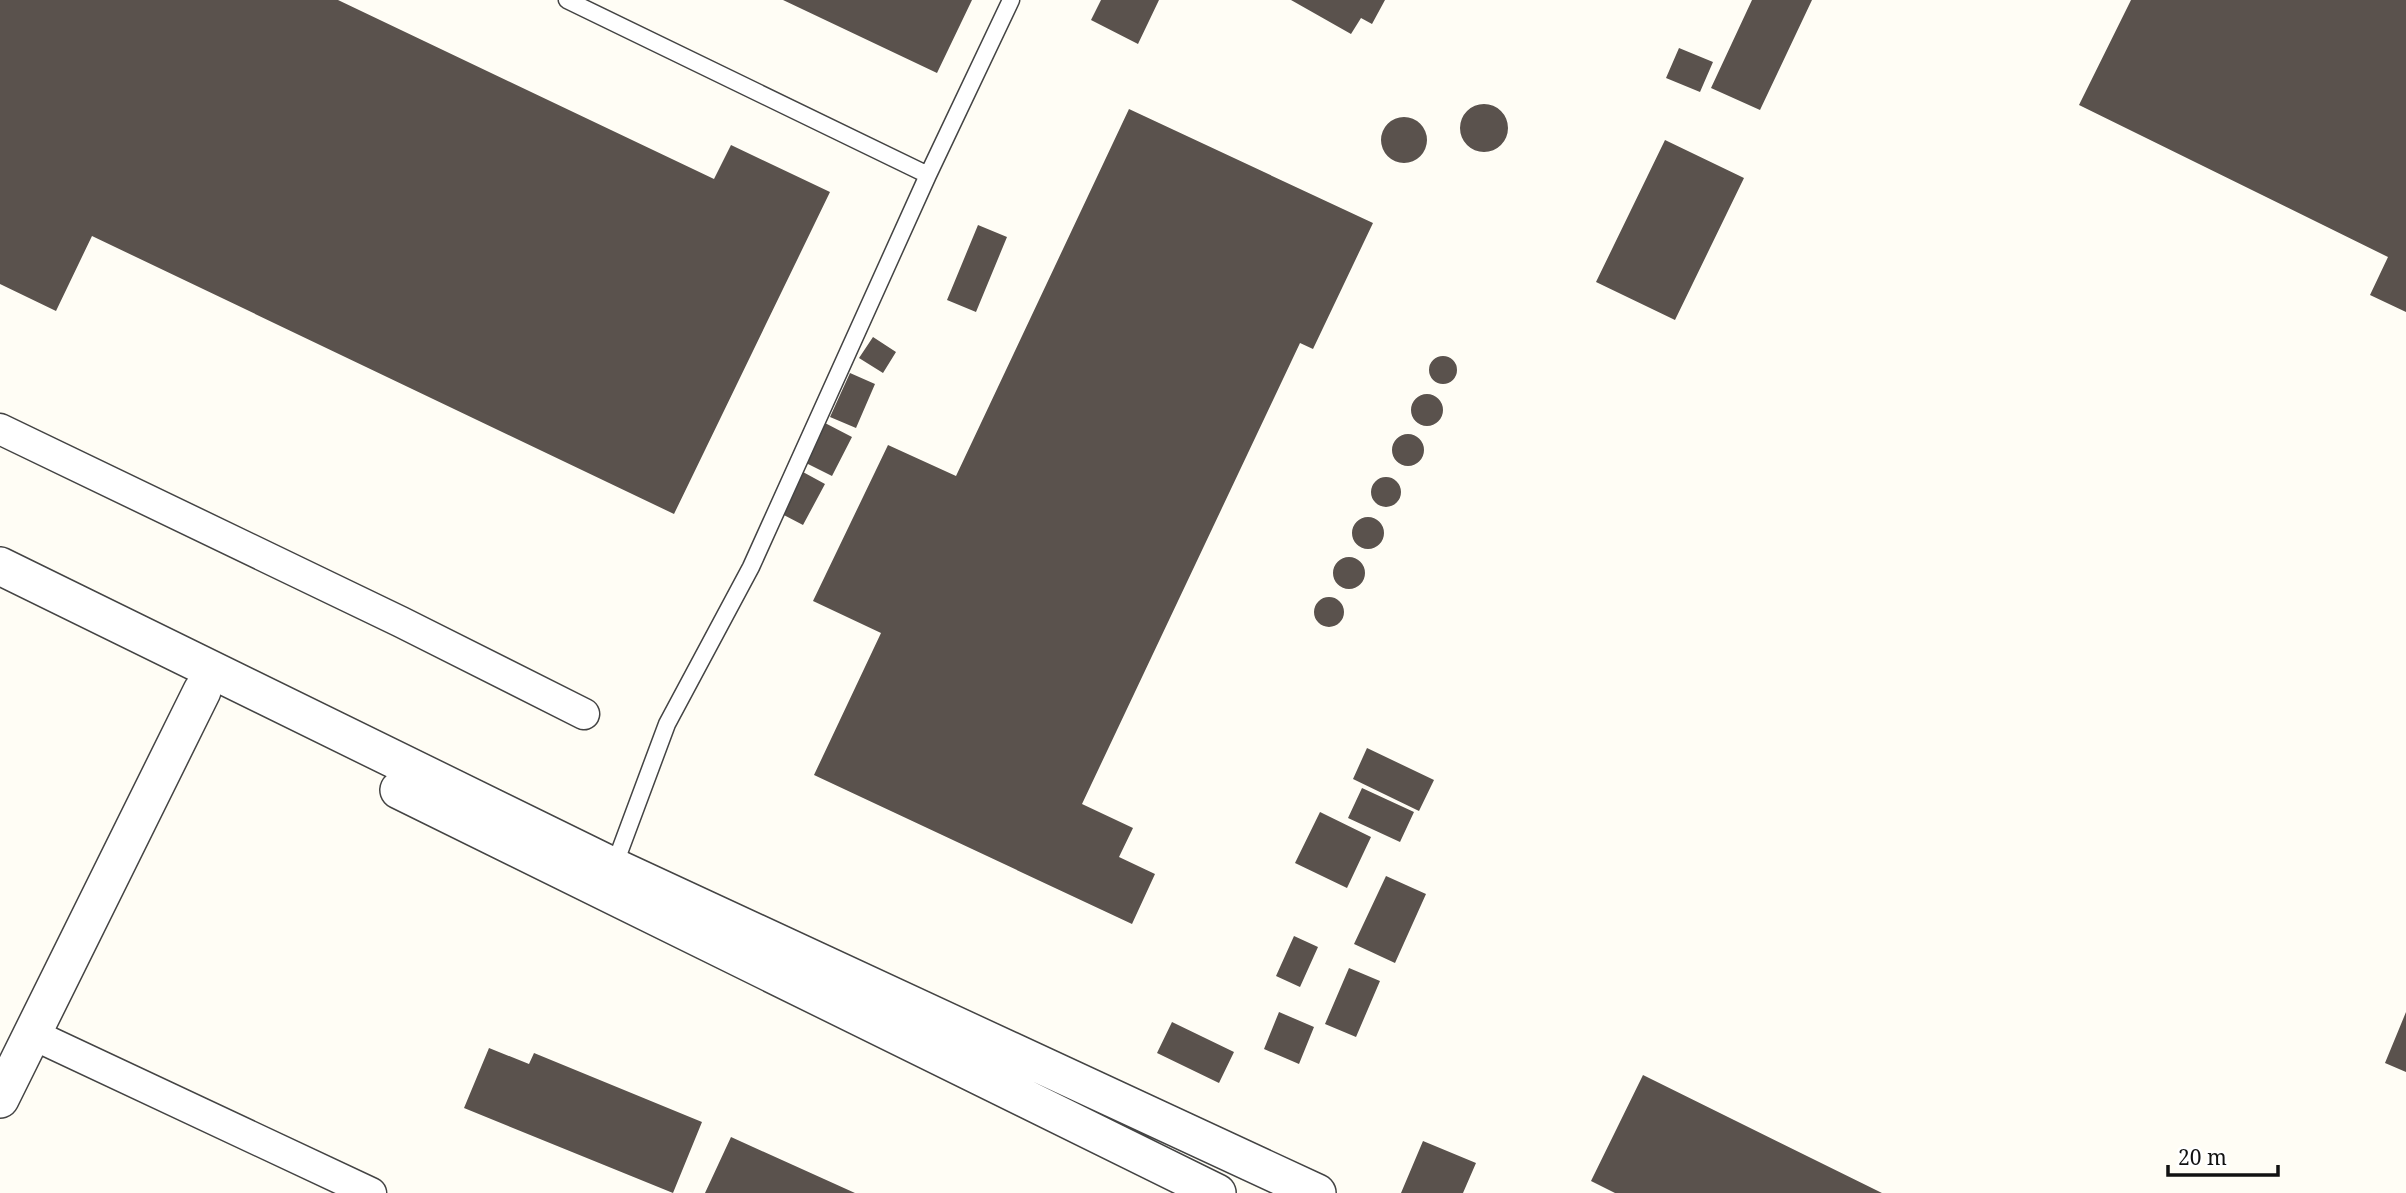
<svg xmlns="http://www.w3.org/2000/svg" width="2406" height="1193" font-family="'Noto Serif',serif">
  <rect width="100%" height="100%" fill="#fffdf5"/>
  <path fill="#5a524d" d="M0 0H338L714 179 731 145 830 192 674 514 92 236 56 311 0 284Z
    M783 0H972L937 73Z
    M1101 0H1159L1138 44 1091 20Z
    M1291 0H1385L1372 24 1361 18 1351 34Z
    M1752 0H1812L1760 110 1711 88Z
    M2131 0H2406V312L2370 295 2388 257 2079 105Z
    M1679 48 1713 62 1700 92 1666 78Z
    M1460 128a24 24 0 1 1 48 0a24 24 0 1 1-48 0Z
    M1129 109 1373 223 1313 349 1300 343 1082 804 1133 828 1119 857 1155 874 1132 924 814 775 881 633 813 601 888 445 956 476Z
    M1381 140a23 23 0 1 1 46 0a23 23 0 1 1-46 0Z
    M1665 140 1744 178 1675 320 1596 282Z
    M978 225 1007 237 976 312 947 300Z
    M873 337 896 352 883 373 859 358Z
    M1429 370a14 14 0 1 1 28 0a14 14 0 1 1-28 0Z
    M850 373 875 384 856 428 830 417Z
    M1411 410a16 16 0 1 1 32 0a16 16 0 1 1-32 0Z
    M825 423 852 437 832 476 804 462Z
    M1392 450a16 16 0 1 1 32 0a16 16 0 1 1-32 0Z
    M803 472 825 484 803 525 780 513Z
    M1371 492a15 15 0 1 1 30 0a15 15 0 1 1-30 0Z
    M1352 533a16 16 0 1 1 32 0a16 16 0 1 1-32 0Z
    M1333 573a16 16 0 1 1 32 0a16 16 0 1 1-32 0Z
    M1314 612a15 15 0 1 1 30 0a15 15 0 1 1-30 0Z
    M1367 748 1434 780 1419 811 1353 779Z
    M1362 788 1414 812 1400 842 1348 818Z
    M1320 812 1371 837 1347 888 1295 863Z
    M1386 876 1426 894 1395 963 1354 944Z
    M1294 936 1318 947 1300 987 1276 976Z
    M1349 968 1380 981 1356 1037 1325 1024Z
    M1279 1012 1314 1027 1299 1064 1264 1049Z
    M2406 1012V1072L2385 1063Z
    M1172 1022 1234 1052 1219 1083 1157 1053Z
    M489 1048 529 1064 534 1053 702 1122 673 1193 464 1108Z
    M1643 1075 1882 1193H1615L1591 1181Z
    M731 1137 855 1193H705Z
    M1423 1141 1476 1163 1463 1193H1401Z"/>
  <g fill="none" stroke-linecap="round" stroke-linejoin="round">
    <defs>
      <path id="service" d="M567 0 928 175
        M613 869 667 724 751 567 928 175 1011 0"/>
      <path id="minor" d="M0 429 401 622 584 714
        M32 1034 371 1193"/>
      <path id="tertiary" d="M0 566 614 867 1317 1193
        M399 790 1217 1193
        M0 1099 202 691"/>
    </defs>
    <use href="#service" stroke="#444" stroke-width="19"/>
    <use href="#minor" stroke="#444" stroke-width="33"/>
    <use href="#tertiary" stroke="#444" stroke-width="40"/>
    <use href="#service" stroke="#fff" stroke-width="16"/>
    <use href="#minor" stroke="#fff" stroke-width="30"/>
    <use href="#tertiary" stroke="#fff" stroke-width="37"/>
  </g>
  <path d="M2168 1165v10h110v-10" fill="none" stroke="#111111" stroke-width="3.5"/>
  <text x="2178" y="1165" font-size="21" fill="#111111" stroke="#ffffff" stroke-width="5" paint-order="stroke">20 m</text>
</svg>
